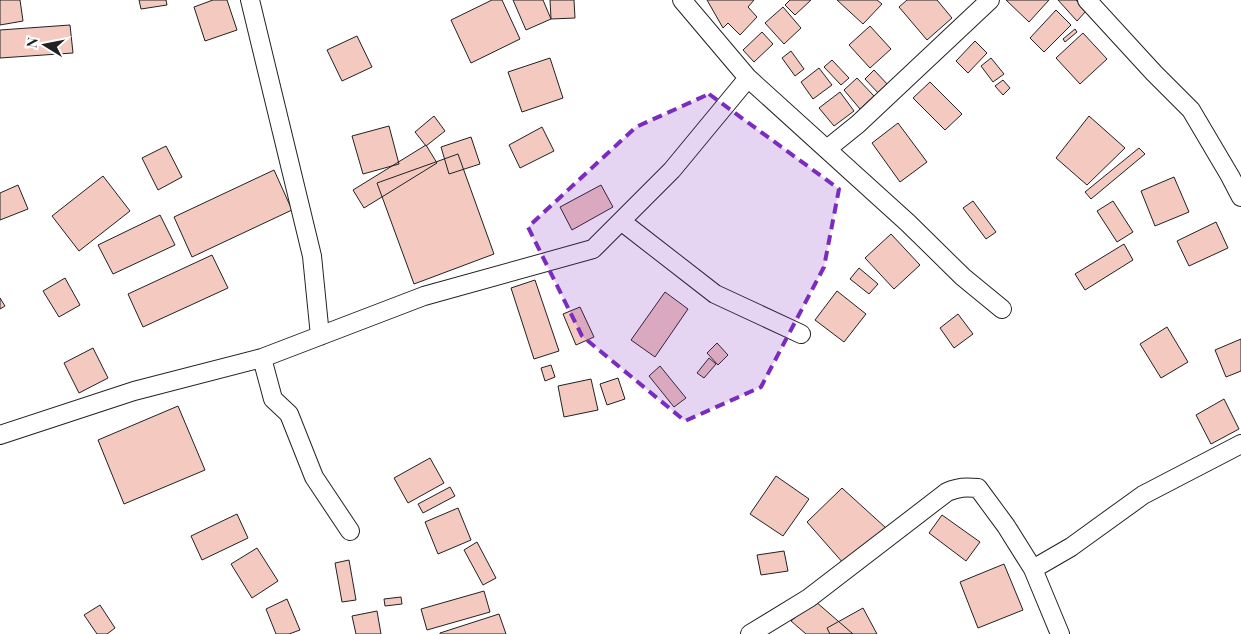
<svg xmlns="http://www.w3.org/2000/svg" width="1241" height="634" font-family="'Playfair Display',serif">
  <rect width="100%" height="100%" fill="#fff"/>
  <path fill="#f3c9c0" stroke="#222" d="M0 0H20L23 21 0 25Z
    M139 0H166L167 5 141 9Z
    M213 0H227L237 30 205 41 194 7Z
    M492 0H502L520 39 471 63 451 20Z
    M513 0H543L551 19 526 30Z
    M550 0H574L575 18 551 19Z
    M707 0H754L748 7 757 17 740 35 728 23 723 28Z
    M790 0H811L795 15 785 5Z
    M837 0H877L882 4 863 24Z
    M907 0H937L952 18 927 40 899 7Z
    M1006 0H1049L1029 22Z
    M1058 0H1076L1086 11 1077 21Z
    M783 7 801 28 784 44 765 23Z
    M1056 10 1071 25 1044 52 1030 38Z
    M70 25 73 53 0 58V30Z
    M870 26 891 49 870 68 849 45Z
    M1075 29 1077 32 1065 42 1063 39Z
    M762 32 773 44 754 62 743 50Z
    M1083 33 1107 59 1080 84 1056 58Z
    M357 36 372 67 342 81 327 50Z
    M975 41 987 53 968 73 956 61Z
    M791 51 804 69 795 76 782 58Z
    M550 58 563 98 522 112 508 72Z
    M991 58 1004 74 993 82 981 66Z
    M832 60 849 78 841 85 824 67Z
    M819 68 832 85 813 99 801 82Z
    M874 70 889 86 880 95 865 79Z
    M857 78 874 96 860 109 844 90Z
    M1003 80 1010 88 1003 95 995 86Z
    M930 82 962 114 945 130 913 98Z
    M840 92 854 111 834 126 819 108Z
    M434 116 445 131 426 146 415 132Z
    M1089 116 1125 148 1087 185 1056 158Z
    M898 123 927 162 900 182 872 143Z
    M389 126 399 164 363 174 352 136Z
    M542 127 554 151 520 168 509 145Z
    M471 137 480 164 449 174 441 147Z
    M426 145 437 163 364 208 353 190Z
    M166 146 182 177 158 190 142 158Z
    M1139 148 1145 154 1091 199 1085 192Z
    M458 154 494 254 414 284 377 183Z
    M274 170 292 210 192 257 174 217Z
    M103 176 130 211 79 251 52 216Z
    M1174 177 1189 212 1155 226 1141 191Z
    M18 185 28 209 0 220V193Z
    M601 185 613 207 572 230 560 207Z
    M973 201 996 232 986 239 963 208Z
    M1113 201 1133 232 1117 242 1097 211Z
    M160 215 175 245 113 274 98 245Z
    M1216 222 1228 248 1189 266 1177 241Z
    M891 234 920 265 894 289 865 258Z
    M1124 244 1133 260 1085 290 1075 274Z
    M212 255 228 288 143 327 128 294Z
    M859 268 878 284 869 294 850 279Z
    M65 278 80 305 59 317 43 291Z
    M535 280 559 351 534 359 511 288Z
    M837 291 866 314 844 342 815 320Z
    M665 292 688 309 655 357 631 340Z
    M0 298 5 306 0 309Z
    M580 307 594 337 576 345 563 314Z
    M958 314 973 334 954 348 940 328Z
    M1167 327 1188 362 1161 378 1140 344Z
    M1241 339V371L1226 377 1215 350Z
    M717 343 728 355 718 365 707 353Z
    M93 348 108 378 79 393 64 363Z
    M709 358 716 364 704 378 697 373Z
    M551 365 555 377 545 381 541 368Z
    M660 366 686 398 674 407 649 376Z
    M618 378 625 399 607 405 600 384Z
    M591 379 598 410 564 417 558 386Z
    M1224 399 1239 429 1211 444 1196 415Z
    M178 406 205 470 124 504 98 440Z
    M430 458 444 483 408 503 394 478Z
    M776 476 809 499 783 536 750 514Z
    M450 487 455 496 423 513 418 504Z
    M842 488 886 528 844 564 807 522Z
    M458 508 471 540 438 554 425 522Z
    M237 514 248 538 202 560 191 536Z
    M942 515 980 542 966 561 929 533Z
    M477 542 496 578 483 585 464 550Z
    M257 548 278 581 252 598 231 564Z
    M784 551 788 571 761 575 757 555Z
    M349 560 356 600 342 602 335 563Z
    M1004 564 1023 610 978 628 960 582Z
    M484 591 490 612 427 630 421 609Z
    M401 597 402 604 385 606 384 599Z
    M287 599 300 630 289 634H276L266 609Z
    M815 601 853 634H806L791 621Z
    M100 605 115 628 107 634H97L84 615Z
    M863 608 877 634H830L827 628Z
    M377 611 381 634H356L352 616Z
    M499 614 506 634H440V633Z"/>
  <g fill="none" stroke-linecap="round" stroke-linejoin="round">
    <defs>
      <path id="minor" d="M250 0 312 256 320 336
        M682 0 748 78 908 223 963 277 1002 309
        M1087 0 1154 73 1191 110 1230 176 1241 197
        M827 149 858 124 990 0
        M621 221 715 294 801 334
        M262 358 273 399 289 414 314 477 350 531
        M0 435 134 391 262 358 424 296 593 249 672 170 748 78
        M1033 569 1071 547 1143 495 1241 444
        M750 634 809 598 947 492C959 487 965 487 978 488L1006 526 1033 569 1060 634"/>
    </defs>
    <use href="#minor" stroke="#222" stroke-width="20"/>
    <use href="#minor" stroke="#fff" stroke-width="18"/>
  </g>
  <path fill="#7b2cbf" fill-opacity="0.2" stroke="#7b2cbf" stroke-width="4" stroke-dasharray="10 6" stroke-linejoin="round" d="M709 94 839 189 824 267 761 387 685 421 582 336 528 227 636 127Z"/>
  <g transform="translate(45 45) rotate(280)" stroke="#ffffff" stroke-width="4" paint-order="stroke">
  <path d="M0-4L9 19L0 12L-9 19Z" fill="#222222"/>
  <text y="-8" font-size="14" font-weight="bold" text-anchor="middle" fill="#222222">N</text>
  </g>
</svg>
